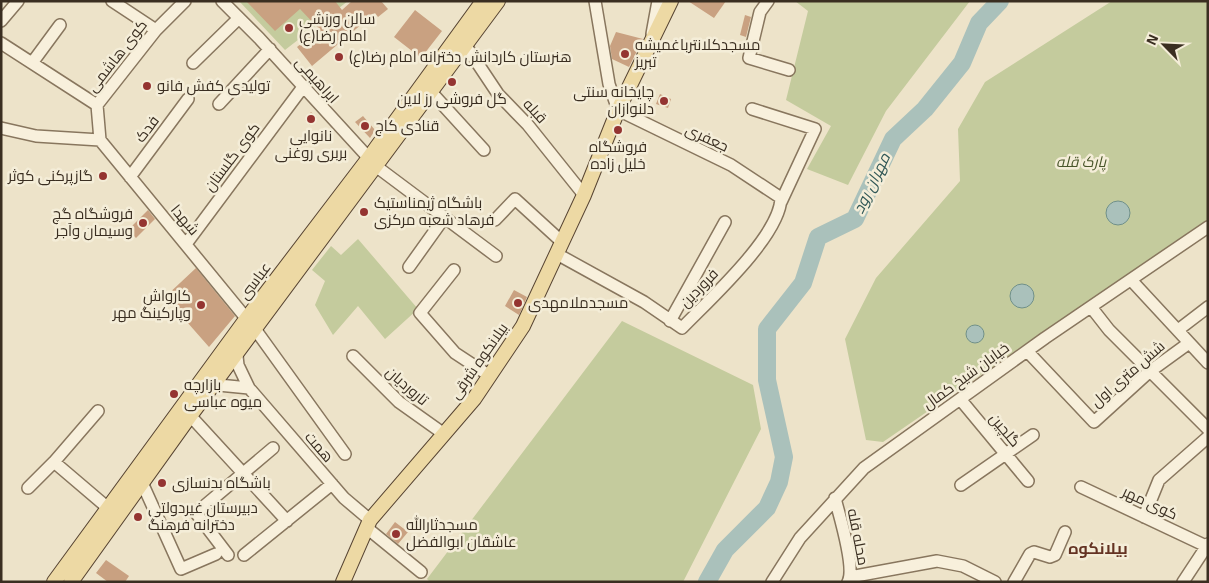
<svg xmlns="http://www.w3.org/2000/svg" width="1209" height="583" font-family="Georgia,Cairo,serif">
  <rect width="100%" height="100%" fill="#ede3c9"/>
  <path fill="#c4cb9d" d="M239 1H348L285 50Z
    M795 1H970L886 111 848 185 807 169 831 126 786 100 808 11Z
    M1112 1H1208V219L883 442 866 440 845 339 876 278 960 181 958 129 985 82Z
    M358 239 418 309 385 339 358 306 333 335 315 305 325 281 312 270 331 246 341 255Z
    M622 321 753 385 761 429 683 582H430L427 579Z"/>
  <path fill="#aac1bb" stroke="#709089" d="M1106 213a12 12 0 1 1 24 0a12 12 0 1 1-24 0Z
    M1010 296a12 12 0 1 1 24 0a12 12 0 1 1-24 0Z
    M966 334a9 9 0 1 1 18 0a9 9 0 1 1-18 0Z"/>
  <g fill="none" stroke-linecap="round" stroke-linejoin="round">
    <path stroke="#aac1bb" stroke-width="18" d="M707 582 725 550 767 508 779 482 784 457 767 380V329L803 283 818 237 855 219 893 139 925 109 962 63 979 23 1000 1"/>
  </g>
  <path fill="#c9a181" d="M246 1H335L342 10 352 1H381L388 9 378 17 375 13 312 66 297 47 319 29 300 9 275 31Z
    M688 1H726L714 18Z
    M415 10 442 31 421 58 394 37Z
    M745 15 751 17 746 37 740 35Z
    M616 32 643 39 629 67 612 59 610 46Z
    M660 94 671 99 668 108 656 104Z
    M311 112 317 118 310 125 305 120Z
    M363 116 375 130 370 138 355 122Z
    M148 210 155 219 136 238 128 230Z
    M196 268 235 316 209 347 165 297Z
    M514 290 527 297 519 315 505 306Z
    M395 522 408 532 398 544 386 534Z
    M106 560 129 576 125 582H108L96 573Z"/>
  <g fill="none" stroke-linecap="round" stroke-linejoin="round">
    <defs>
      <path id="minor" d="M112 1 156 30
        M222 1 259 38 377 167 496 256
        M768 1 760 12 749 58 789 70
        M1 21 18 1
        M652 34 658 1
        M1 43 97 105
        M466 46 498 94 528 125 584 195
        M32 63 60 25
        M193 63 239 18
        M432 93 484 150
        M219 104 270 49
        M752 109 815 129 781 202
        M1 128 36 136 100 140
        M100 140 255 329 345 454
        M100 140 97 105 156 30 185 1
        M130 177 188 99
        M495 220 515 199 562 242
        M186 244 303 87
        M557 254 644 302 682 328C709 300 780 236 781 198L731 165 618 110 609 84 595 1
        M409 267 444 218
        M454 270 420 313 455 353 490 376
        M1132 281 1208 363
        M1091 307 1109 330 1208 429
        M670 321 725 222
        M1178 330 1208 307
        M236 347 238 365 249 388 344 498 370 520
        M1027 351 1094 422 1149 372 1189 343
        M353 356 399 402 444 434
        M208 384 249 388
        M960 399 1028 481
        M185 410 287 521
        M54 462 108 508
        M139 476 181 569 216 554
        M961 485 1033 435
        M1081 487 1206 546
        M28 488 54 462 98 411
        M835 498C839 515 856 567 848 582
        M1144 517 1159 480 1208 437
        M367 528 421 572
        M228 555 196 513 273 448
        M244 555 332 484
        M850 577 937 561 963 566 995 582
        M772 582 800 538 864 468 1045 338 1208 227
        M1014 582 1030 554 1034 552 1050 557 1055 555 1065 532
        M1183 582 1208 544"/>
      <path id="major" d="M54 582 247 318 368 159 483 1
        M71 582 190 416 498 1
        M343 582 370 520 474 399 523 326 584 195 618 110 671 1"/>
    </defs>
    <use href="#minor" stroke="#88765e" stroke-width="14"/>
    <use href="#major" stroke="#574432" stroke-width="16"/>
    <use href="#minor" stroke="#f8f0dc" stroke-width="11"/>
    <use href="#major" stroke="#edd9a4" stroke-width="14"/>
  </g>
  <g fill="#943431" stroke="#f4edd8" stroke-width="2">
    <circle cx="289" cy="28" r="5"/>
    <circle cx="625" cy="54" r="5"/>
    <circle cx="339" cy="57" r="5"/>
    <circle cx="452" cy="82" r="5"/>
    <circle cx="147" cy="86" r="5"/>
    <circle cx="664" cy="101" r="5"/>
    <circle cx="311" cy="119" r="5"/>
    <circle cx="365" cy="126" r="5"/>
    <circle cx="618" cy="130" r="5"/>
    <circle cx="103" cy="176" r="5"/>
    <circle cx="364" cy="212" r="5"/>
    <circle cx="143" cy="223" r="5"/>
    <circle cx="518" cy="303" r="5"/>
    <circle cx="201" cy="305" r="5"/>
    <circle cx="174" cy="394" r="5"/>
    <circle cx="162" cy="483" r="5"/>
    <circle cx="138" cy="517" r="5"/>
    <circle cx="396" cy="534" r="5"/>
  </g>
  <g text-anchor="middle" stroke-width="5" stroke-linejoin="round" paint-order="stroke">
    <g font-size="15" fill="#3a2e21" stroke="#f4edd8" text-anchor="start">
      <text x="299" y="24">سالن ورزشی<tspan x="299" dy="17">امام رضا(ع)</tspan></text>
      <text x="635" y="50">مسجدکلانترباغمیشه<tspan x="635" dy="17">تبریز</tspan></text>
      <text x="349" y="62">هنرستان کاردانش دخترانه امام رضا(ع)</text>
      <text x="157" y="91">تولیدی کفش فانو</text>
      <text x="654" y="97" text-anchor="end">چایخانه سنتی<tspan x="654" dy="17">دلنوازان</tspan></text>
      <text x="452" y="104" text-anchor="middle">گل فروشی رز لاین</text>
      <text x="375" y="131">قنادی کاج</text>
      <text x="311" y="141" text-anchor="middle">نانوایی<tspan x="311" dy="17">بربری روغنی</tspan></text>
      <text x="618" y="152" text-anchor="middle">فروشگاه<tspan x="618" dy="17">خلیل زاده</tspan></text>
      <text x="93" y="181" text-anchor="end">گازپرکنی کوثر</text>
      <text x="374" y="208">باشگاه ژیمناستیک<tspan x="374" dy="17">فرهاد شعبه مرکزی</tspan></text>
      <text x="133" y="219" text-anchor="end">فروشگاه گچ<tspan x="133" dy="17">وسیمان وآجر</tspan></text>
      <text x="191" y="301" text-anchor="end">کارواش<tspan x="191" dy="17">وپارکینگ مهر</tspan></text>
      <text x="528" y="308">مسجدملامهدی</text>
      <text x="184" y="390">بازارچه<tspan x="184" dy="17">میوه عباسی</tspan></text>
      <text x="172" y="488">باشگاه بدنسازی</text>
      <text x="148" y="513">دبیرستان غیردولتی<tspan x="148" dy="17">دخترانه فرهنگ</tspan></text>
      <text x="406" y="530">مسجدثارالله<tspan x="406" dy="17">عاشقان ابوالفضل</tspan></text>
    </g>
    <g font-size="15" fill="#3a2e21" stroke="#f4edd8">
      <text transform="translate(117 56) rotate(-52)" y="5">کوی هاشمی</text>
      <text transform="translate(317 80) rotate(48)" y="5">ابراهیمی</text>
      <text transform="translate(535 111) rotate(48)" y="5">قبله</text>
      <text transform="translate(147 129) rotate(-53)" y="5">فدک</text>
      <text transform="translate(707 138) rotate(25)" y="5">جعفری</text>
      <text transform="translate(232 157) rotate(-53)" y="5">کوی گلستان</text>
      <text transform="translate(185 220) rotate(50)" y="5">شهدا</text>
      <text transform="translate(255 281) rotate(-53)" y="5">عباسى</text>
      <text transform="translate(699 288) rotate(-46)" y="5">فروردین</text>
      <text transform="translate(479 361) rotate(-55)" y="5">بیلانکوه شرقی</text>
      <text transform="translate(1128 374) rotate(-41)" y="5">شش متری اول</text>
      <text transform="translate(966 376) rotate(-36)" y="5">خیابان شیخ کمال</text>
      <text transform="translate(407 386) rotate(41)" y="5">تاروردیان</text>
      <text transform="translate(1005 430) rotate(50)" y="5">گلچین</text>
      <text transform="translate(319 447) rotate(49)" y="5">همت</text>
      <text transform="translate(1150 503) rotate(25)" y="5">کوی مهر</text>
      <text transform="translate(858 537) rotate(79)" y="5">محله قله</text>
    </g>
    <g font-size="15" font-style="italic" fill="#485529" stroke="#f4edd8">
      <text x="1081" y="167">پارک قله</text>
    </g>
    <g font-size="16" font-style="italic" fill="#315857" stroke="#f4edd8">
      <text transform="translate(871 183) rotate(-64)" y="6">مهران رود</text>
    </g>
    <g font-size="16" font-weight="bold" fill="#643323" stroke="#f4edd8">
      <text x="1098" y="554">بیلانکوه</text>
    </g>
  </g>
  <rect width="1209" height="583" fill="none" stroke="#3a2e21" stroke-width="5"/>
  <g transform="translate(1164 45) rotate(294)" stroke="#f4edd8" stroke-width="4" paint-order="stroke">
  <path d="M0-4L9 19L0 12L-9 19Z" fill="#3a2e21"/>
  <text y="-8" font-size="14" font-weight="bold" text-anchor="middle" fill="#3a2e21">N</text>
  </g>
</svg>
